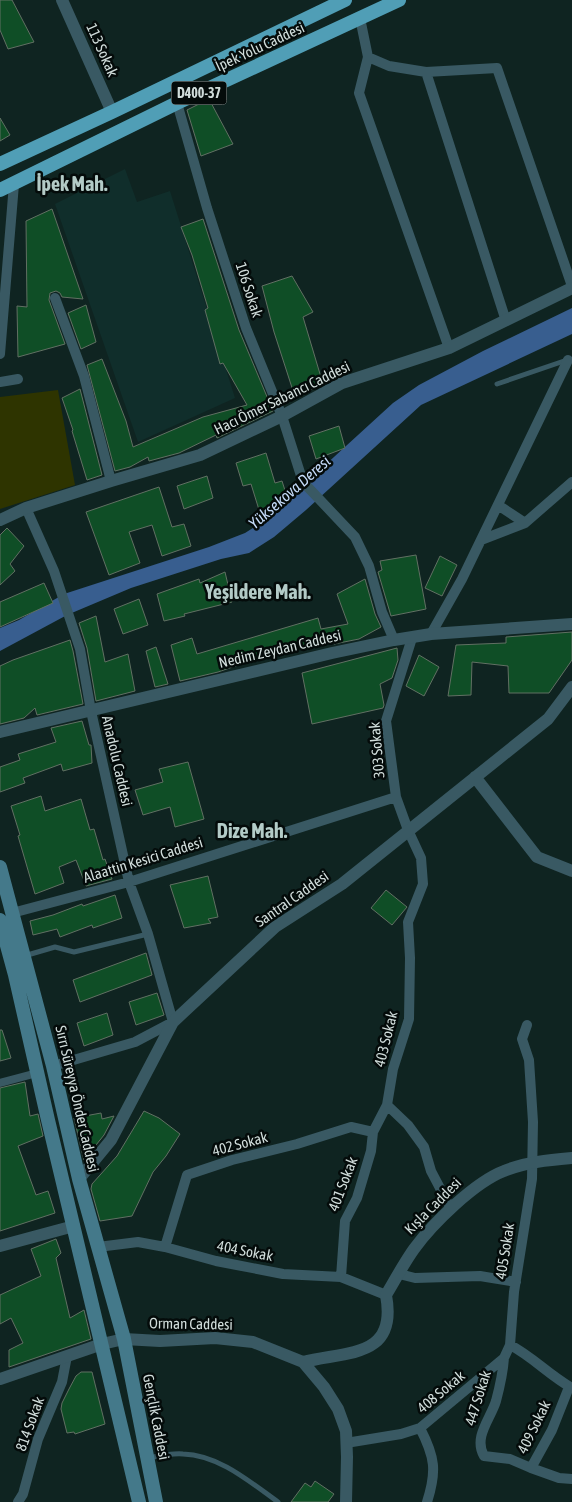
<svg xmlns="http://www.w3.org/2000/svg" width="572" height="1502" font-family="'Asap Condensed',sans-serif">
  <rect width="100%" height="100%" fill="#0f2421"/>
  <path fill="#102e2b" d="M125 169 137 202 170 191 235 398 138 442 55 204Z"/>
  <path fill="#2e3400" d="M58 390 75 485 0 509V397Z"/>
  <path fill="#385e8f" d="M572 308V334L421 405 306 510 274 537 249 553 221 559 131 588 67 615 0 651V628L19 620 64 594 209 547 245 533 264 521 393 403 419 385 483 351Z"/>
  <path fill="#0f4e26" stroke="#617063" d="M0 0H12L34 42 8 49 0 30Z
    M209 99 233 144 201 156 187 110Z
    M0 118 10 135 0 141Z
    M52 209 83 299 62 297 60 293 56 291 50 293 49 300 65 344 18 357 17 306 27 307 26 221Z
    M203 219 239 330 273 411 217 438 216 435 179 453 149 461 148 457 130 467 115 471 87 365 102 359 126 421 133 447 203 417 247 405 223 363 220 364 205 310 208 308 192 255 181 227Z
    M292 276 313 312 303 317 323 384 295 397 274 332 262 286Z
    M86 305 96 342 81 349 68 313Z
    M80 389 102 475 87 480 72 431 73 430 62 398Z
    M339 426 345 448 316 459 309 436Z
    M266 453 275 483 282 481 289 503 260 513 251 484 243 486 236 463Z
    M207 476 213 498 184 509 177 486Z
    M159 487 172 527 184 524 191 546 162 556 152 525 129 532 140 563 109 575 86 512Z
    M7 528 24 546 10 564 15 571 0 585V535Z
    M416 555 426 609 391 616 378 572 382 570 380 561Z
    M440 556 457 565 442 596 425 588Z
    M225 572 232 602 184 614 185 616 164 621 157 594 199 579 200 583Z
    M365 579 375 614 381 627 359 639 334 644 330 636 271 657 270 654 218 672 180 681 171 645 192 638 197 654 318 618 321 629 348 624 337 594Z
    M44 583 53 603 0 627V602Z
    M139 599 148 625 123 634 114 609Z
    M96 616 105 662 128 654 135 691 96 701 87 648 79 623Z
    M572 632V660L549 693H509L508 666 472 662 471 695 448 696 456 645 506 643V637Z
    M70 640 73 651 83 704 37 715 35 708 24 718 0 724V666L13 660Z
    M156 647 168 684 155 687 146 651Z
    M397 648 398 660 392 678 380 684 384 705 383 708 312 724 302 673Z
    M419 655 439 667 424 696 406 686Z
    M82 721 89 745H91L92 763 63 771 61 764 23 778 25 783 0 792V767L20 760 18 754 56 742 51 728Z
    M188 762 204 819 175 827 170 807 143 815 135 790 163 782 159 769Z
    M41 796 45 811 81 799 90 830 94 829 103 860 105 859 112 879 86 886 76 860 59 867 64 883 35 894 18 836 20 835 11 806Z
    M208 876 218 917 208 919 211 923 184 928 170 885Z
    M386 890 407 907 392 925 371 908Z
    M115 895 122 918 93 928 92 925 60 937 57 929 33 935 30 921 53 915 82 904 83 906Z
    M146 953 152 975 80 1002 73 980Z
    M157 993 164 1015 136 1025 129 1002Z
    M107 1013 113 1035 84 1046 77 1023Z
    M0 1030H2L11 1058 0 1061Z
    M25 1082 30 1116 38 1114 43 1136 18 1146 36 1195 48 1191 55 1213 0 1231V1088Z
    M144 1111 159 1118 180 1134 166 1156 153 1172 132 1216 100 1221 91 1189 92 1184 117 1156Z
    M101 1113 102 1119 114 1116 104 1135 84 1160 74 1118Z
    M56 1239 61 1253 56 1258 70 1318 84 1310 91 1339 9 1367V1350L23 1343 11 1318 0 1324V1295L41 1276 31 1249Z
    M81 1372H92L105 1424 75 1434 74 1432 67 1433 61 1409 62 1403 69 1389 76 1376Z
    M315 1481 334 1494 328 1502H291L305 1483 311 1487Z"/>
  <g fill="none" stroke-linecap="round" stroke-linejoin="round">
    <path stroke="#395963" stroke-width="5" d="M497 384 567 360
      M24 956 55 947 74 952 148 934
      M148 1458C159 1456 171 1453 183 1454 219 1455 250 1482 278 1502"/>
    <path stroke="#395963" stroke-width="8" d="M0 1083 37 1073"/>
    <path stroke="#395963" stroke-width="10" d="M360 18 368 57 389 66 426 72 506 321
      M368 57 359 93 449 348
      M426 72 497 68 572 286
      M177 103 207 208 246 328 282 416 303 482 355 537 369 566 382 612 394 640
      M55 298 84 376 111 481
      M0 354 14 184
      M0 382 18 379
      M498 505 525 523
      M26 508 54 571 80 649 91 711 129 882 148 934 173 1022 135 1042 53 1066
      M481 540 525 523 572 482
      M431 634 462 579 568 360
      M412 638 386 721 396 797 408 830 421 858 423 884 408 922 410 958 409 1019 393 1069 387 1105 408 1125 424 1147 431 1171 451 1209
      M12 913 129 882 396 797
      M98 1247 138 1242 165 1247 216 1261 283 1274 341 1277 386 1295
      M165 1247 187 1175 232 1160 297 1144 351 1127 373 1132
      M399 1274 415 1278 480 1276 516 1282
      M341 1277 345 1221 357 1198 371 1151 373 1132 387 1105
      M510 1345C533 1357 550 1376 572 1388
      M504 1358C503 1372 500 1386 496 1401 491 1418 473 1437 484 1456L510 1459 531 1468
      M569 1387 552 1430 531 1468 559 1478 572 1479
      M420 1428C435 1457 437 1471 427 1502
      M346 1443 401 1434 420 1428 504 1358 510 1345 514 1292 532 1179 533 1122 529 1060 522 1039 527 1025
      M18 1502 23 1494 38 1439 62 1382 67 1356"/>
    <path stroke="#395963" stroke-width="12" d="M62 0 112 112
      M0 520 26 508 111 481 200 455 282 416 342 383 449 348 572 288
      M0 732 332 653 394 640 431 634 572 624
      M475 777 537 857 572 871
      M79 1179 111 1140 173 1022 275 927 342 884 548 719 572 687
      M0 1246 74 1226
      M303 1362C346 1351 398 1359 386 1295 395 1280 404 1263 414 1249 433 1223 475 1182 504 1171 526 1162 549 1160 572 1158
      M0 1379 102 1344 124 1339 160 1341 215 1338 253 1342 303 1362 324 1387 338 1409 346 1431 347 1457 346 1502"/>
    <path stroke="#44798a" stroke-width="14" d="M0 867 53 1066 79 1179 124 1339 156 1502
      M0 920 15 975 48 1120 139 1502"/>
    <path stroke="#509eb6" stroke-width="14" d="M0 164 112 112 345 0
      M0 190 177 103 399 0"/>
  </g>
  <g text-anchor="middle" stroke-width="5" stroke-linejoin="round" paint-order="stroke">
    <rect fill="#040b0a" stroke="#949e9c" stroke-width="1" x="171.5" y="81.5" width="55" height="23" rx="4"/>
    <g font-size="14" font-weight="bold" fill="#d1dddb">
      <text x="199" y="98">D400-37</text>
    </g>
    <g font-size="15" fill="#d1dddb" stroke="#040b0a">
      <text transform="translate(260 47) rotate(-25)" y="5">İpek Yolu Caddesi</text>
      <text transform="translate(102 50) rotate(66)" y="5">113 Sokak</text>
      <text transform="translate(249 290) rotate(72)" y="5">106 Sokak</text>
      <text transform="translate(282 398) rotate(-26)" y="5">Hacı Ömer Sabancı Caddesi</text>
      <text transform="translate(280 649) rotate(-13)" y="5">Nedim Zeydan Caddesi</text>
      <text transform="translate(377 750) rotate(-95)" y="5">303 Sokak</text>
      <text transform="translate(117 761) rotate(77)" y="5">Anadolu Caddesi</text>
      <text transform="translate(143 860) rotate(-17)" y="5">Alaattin Kesici Caddesi</text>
      <text transform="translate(292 899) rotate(-35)" y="5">Santral Caddesi</text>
      <text transform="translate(386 1039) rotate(-76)" y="5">403 Sokak</text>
      <text transform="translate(77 1099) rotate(77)" y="5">Sırrı Süreyya Önder Caddesi</text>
      <text transform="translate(240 1144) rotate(-15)" y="5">402 Sokak</text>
      <text transform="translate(343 1184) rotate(-69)" y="5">401 Sokak</text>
      <text transform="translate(433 1206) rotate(-45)" y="5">Kışla Caddesi</text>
      <text transform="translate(245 1251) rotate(11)" y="5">404 Sokak</text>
      <text transform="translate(505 1251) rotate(-81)" y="5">405 Sokak</text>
      <text transform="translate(191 1324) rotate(1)" y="5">Orman Caddesi</text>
      <text transform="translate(441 1392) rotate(-40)" y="5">408 Sokak</text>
      <text transform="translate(478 1398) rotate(-73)" y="5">447 Sokak</text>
      <text transform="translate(156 1417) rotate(79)" y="5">Gençlik Caddesi</text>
      <text transform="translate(30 1424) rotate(-70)" y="5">814 Sokak</text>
      <text transform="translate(534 1427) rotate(-64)" y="5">409 Sokak</text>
    </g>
    <g font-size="16" font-style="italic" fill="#c5dbf9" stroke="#040b0a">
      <text transform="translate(289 492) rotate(-41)" y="6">Yüksekova Deresi</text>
    </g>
    <g font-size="20" font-weight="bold" fill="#b3cbc7" stroke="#040b0a">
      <text x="72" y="191">İpek Mah.</text>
      <text x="258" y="599">Yeşildere Mah.</text>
      <text x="252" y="838">Dize Mah.</text>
    </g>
  </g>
</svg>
